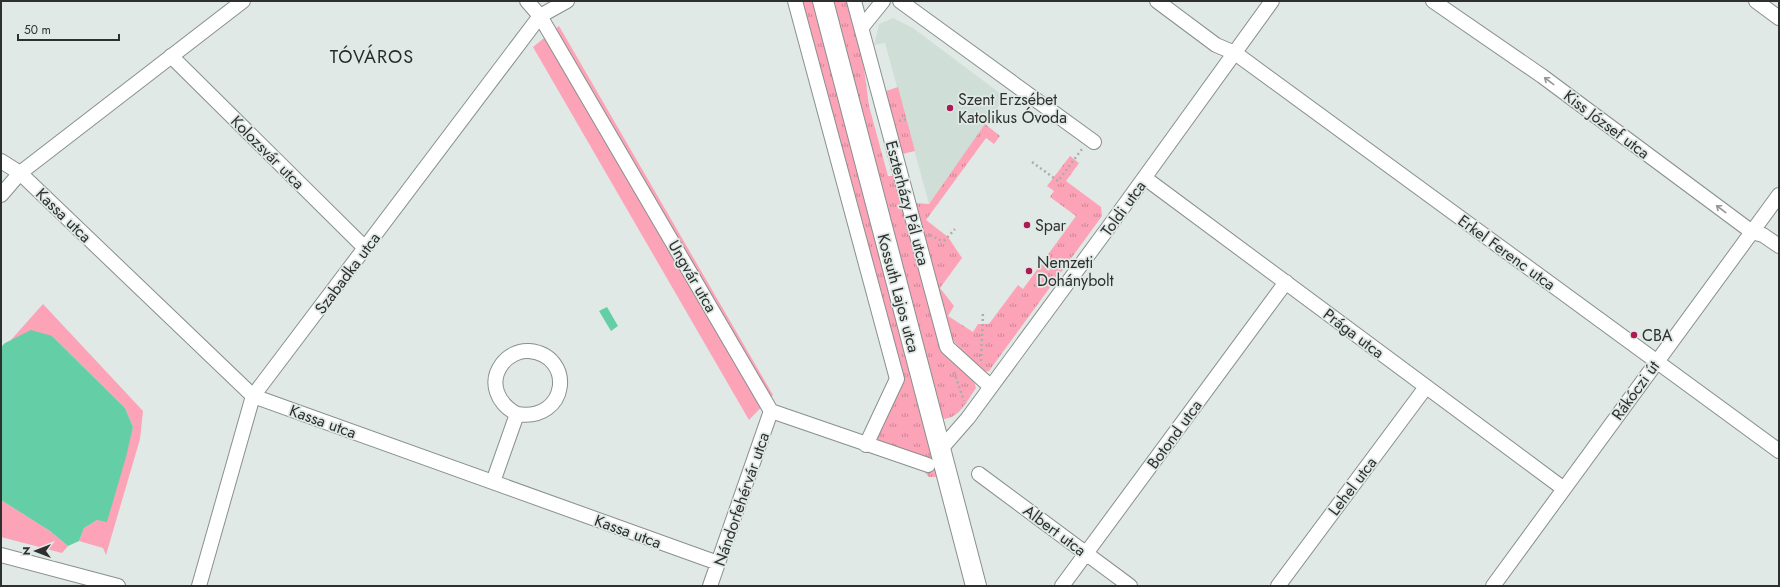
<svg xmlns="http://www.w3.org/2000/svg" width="1780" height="587" font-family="Jost,sans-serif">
  <defs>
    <pattern id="grass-tufts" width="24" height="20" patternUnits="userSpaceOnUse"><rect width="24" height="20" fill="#fca3b8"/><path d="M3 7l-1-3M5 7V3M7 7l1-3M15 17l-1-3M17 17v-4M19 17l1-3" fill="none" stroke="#cc8596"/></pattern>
  </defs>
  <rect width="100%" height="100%" fill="#e0e9e5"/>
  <path fill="#cfdfd8" d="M893 18 913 28 1005 97 929 204 885 43 874 45 879 24Z"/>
  <path fill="url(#grass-tufts)" d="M800 1H816L938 477H929L921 468 881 445 877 438 901 374Z
    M832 1H849L864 68 869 106 888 176H894L943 350 974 381 976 388C968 399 960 418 944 419L939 414Z
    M898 87 915 151 902 154 886 91Z
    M985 124 1000 136 994 144 986 138 926 220 948 237 962 258 940 288 954 306 948 316 973 332 978 324H989L1018 285 1023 289 1076 216 1050 197 1054 191 1047 186 1070 156 1079 163 1066 181 1101 207 1102 216 989 371 984 372 979 370 950 337 914 203 929 204Z"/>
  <path fill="#fca3b8" d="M559 26 773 395 749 420 533 47Z
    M43 304 143 411 140 439 106 555 103 548 79 541 84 528 97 520 107 521 133 427 125 408 52 336 11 340Z
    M1 500 50 531 68 546 62 553 1 537Z"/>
  <path fill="#64cea7" d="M607 307 618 326 611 331 599 311Z
    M31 330 52 336 125 408 133 427 126 457 107 522 97 520 84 528 79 541 68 546 50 531 1 500V347L5 343Z"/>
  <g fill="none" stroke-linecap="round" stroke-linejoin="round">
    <defs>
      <path id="street" d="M527 1 540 16 771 411 928 465
        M795 1 897 379 866 445
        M854 1 947 347 991 387
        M900 1 1094 142
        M1157 1 1216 45 1235 53 1779 451
        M1433 1 1542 76 1752 232 1763 235 1779 246
        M1756 1 1779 18
        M862 27 883 1
        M171 56 365 248
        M1 161 20 173 253 396 718 563
        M1145 178 1564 489
        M1 195 20 173 243 1
        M940 450 968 418 1108 228 1272 1
        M979 474 1130 586
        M493 482 517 414C569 422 575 355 529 351 519 350 508 356 502 364 488 383 498 404 517 414
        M1 555 118 586
        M199 586 253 396 540 16 567 1
        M710 586 771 411
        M1062 586 1286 282
        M1278 586 1426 387
        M1493 586 1779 195"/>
      <path id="secondary" d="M823 1 976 586"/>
    </defs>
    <use href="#street" stroke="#89908d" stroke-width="16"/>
    <use href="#secondary" stroke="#89908d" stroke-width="22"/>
    <path stroke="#a7aeab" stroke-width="2.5" stroke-dasharray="2 3" stroke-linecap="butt" d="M899 121 906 119
      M1032 162 1058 181 1082 149
      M930 235 942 241 945 240 955 229
      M981 361 983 312
      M954 372 964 401"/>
    <use href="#street" stroke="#fff" stroke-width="14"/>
    <use href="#secondary" stroke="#fff" stroke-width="20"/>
  </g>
  <defs><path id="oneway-shaft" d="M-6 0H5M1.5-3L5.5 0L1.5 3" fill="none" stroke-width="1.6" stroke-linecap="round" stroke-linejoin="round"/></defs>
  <g stroke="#969897">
    <use href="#oneway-shaft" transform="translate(1549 81) rotate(-143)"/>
    <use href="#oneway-shaft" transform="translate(1721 209) rotate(-143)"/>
  </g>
  <g fill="#ab1a53" stroke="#e0e9e5" stroke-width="1.5">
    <circle cx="950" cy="108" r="4"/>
    <circle cx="1027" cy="225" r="4"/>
    <circle cx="1029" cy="271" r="4"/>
    <circle cx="1634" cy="335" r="4"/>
  </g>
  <g text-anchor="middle" stroke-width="3.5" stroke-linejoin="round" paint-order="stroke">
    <g font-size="16" fill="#2d302f" stroke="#e0e9e5" text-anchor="start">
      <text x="958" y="105">Szent Erzsébet<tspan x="958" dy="18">Katolikus Óvoda</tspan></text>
      <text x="1035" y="231">Spar</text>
      <text x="1037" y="268">Nemzeti<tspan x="1037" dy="18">Dohánybolt</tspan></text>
      <text x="1642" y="341">CBA</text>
    </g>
    <g font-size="16" fill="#2d302f" stroke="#e0e9e5">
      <text transform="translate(1607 124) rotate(37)" y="6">Kiss József utca</text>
      <text transform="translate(268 152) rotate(45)" y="6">Kolozsvár utca</text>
      <text transform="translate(908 203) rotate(75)" y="6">Eszterházy Pál utca</text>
      <text transform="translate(1123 208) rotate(-54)" y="6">Toldi utca</text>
      <text transform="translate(64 215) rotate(44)" y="6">Kassa utca</text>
      <text transform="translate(1507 252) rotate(36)" y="6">Erkel Ferenc utca</text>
      <text transform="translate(347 273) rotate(-53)" y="6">Szabadka utca</text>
      <text transform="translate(693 276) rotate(60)" y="6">Ungvár utca</text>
      <text transform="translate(899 293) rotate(75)" y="6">Kossuth Lajos utca</text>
      <text transform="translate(1354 333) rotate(37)" y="6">Prága utca</text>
      <text transform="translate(1635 390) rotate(-54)" y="6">Rákóczi út</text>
      <text transform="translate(323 421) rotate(20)" y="6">Kassa utca</text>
      <text transform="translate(1174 434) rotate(-54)" y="6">Botond utca</text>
      <text transform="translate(1352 486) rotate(-53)" y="6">Lehel utca</text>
      <text transform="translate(741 499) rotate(-71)" y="6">Nándorfehérvár utca</text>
      <text transform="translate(1055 530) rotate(37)" y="6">Albert utca</text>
      <text transform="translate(628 531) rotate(20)" y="6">Kassa utca</text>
    </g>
    <g font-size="18" letter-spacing="1" fill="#252b28" stroke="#e0e9e5">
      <text x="372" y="63">TÓVÁROS</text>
    </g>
  </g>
  <rect width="1780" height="587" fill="none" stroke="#2d302f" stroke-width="4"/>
  <g transform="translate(36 551) rotate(270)" stroke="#e0e9e5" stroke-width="3" paint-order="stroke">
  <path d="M0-3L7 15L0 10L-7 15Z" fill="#2d302f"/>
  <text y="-6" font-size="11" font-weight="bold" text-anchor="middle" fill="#2d302f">N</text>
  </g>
  <path d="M18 34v6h101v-6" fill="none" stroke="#2d302f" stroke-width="2"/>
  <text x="24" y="34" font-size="12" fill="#2d302f" stroke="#e0e9e5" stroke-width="3" paint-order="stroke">50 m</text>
</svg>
